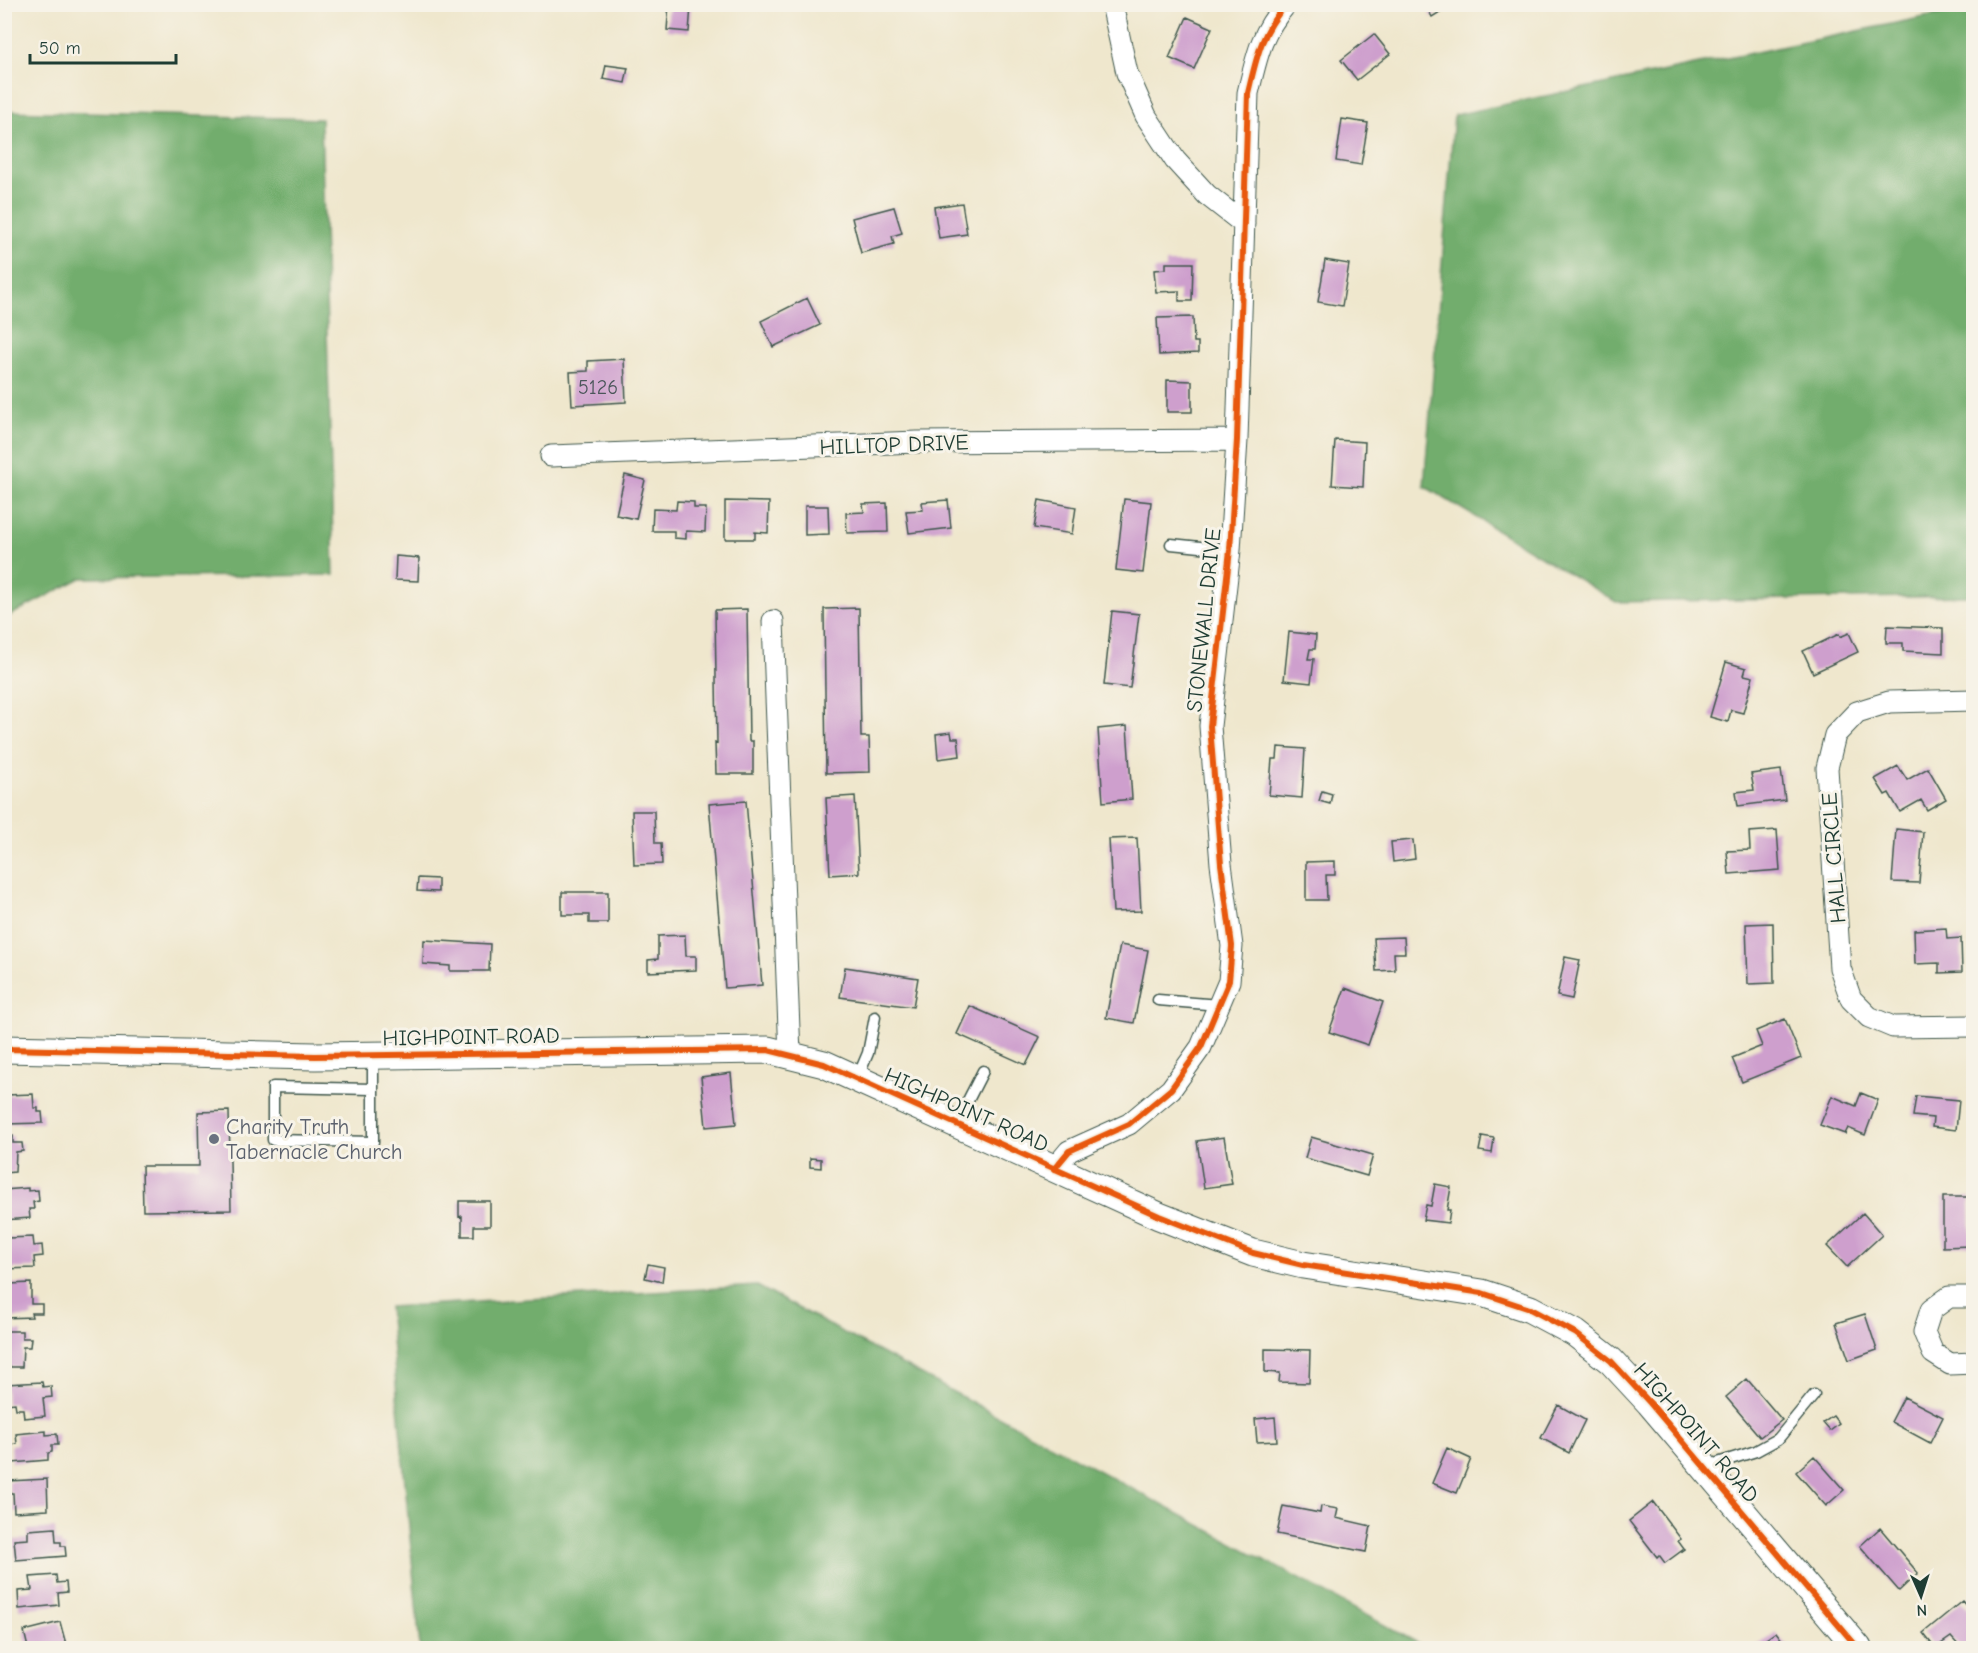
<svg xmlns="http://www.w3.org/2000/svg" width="1978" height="1653" font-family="'Comic Neue',sans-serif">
  <rect width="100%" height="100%" fill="#f7f3e8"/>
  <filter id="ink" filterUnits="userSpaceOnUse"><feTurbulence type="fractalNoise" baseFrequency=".0167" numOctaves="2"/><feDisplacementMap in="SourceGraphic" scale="12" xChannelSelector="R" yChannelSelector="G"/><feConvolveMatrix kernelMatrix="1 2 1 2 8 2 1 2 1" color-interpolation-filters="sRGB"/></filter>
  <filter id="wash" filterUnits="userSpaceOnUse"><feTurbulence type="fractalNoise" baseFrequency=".008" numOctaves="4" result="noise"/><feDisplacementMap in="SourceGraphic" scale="24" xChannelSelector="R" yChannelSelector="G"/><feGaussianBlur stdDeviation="1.35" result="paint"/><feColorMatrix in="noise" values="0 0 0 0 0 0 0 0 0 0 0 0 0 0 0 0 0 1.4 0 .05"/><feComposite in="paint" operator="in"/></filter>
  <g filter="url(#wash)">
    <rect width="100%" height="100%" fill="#efe7cd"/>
    <path fill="#72ad6d" stroke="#487550" stroke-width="1.5" d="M1973 7V596L1616 602 1424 486 1454 115Z
      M5 111 321 119 334 575 81 578 5 618Z
      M757 1286 1427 1648H420L389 1307Z"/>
    <g id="blocks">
      <path fill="#ce9fcd" d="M669 4 691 6 689 32 667 30Z
        M1425 4H1453L1432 17Z
        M1187 17 1212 28 1194 69 1169 58Z
        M1374 34 1390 54 1357 80 1341 60Z
        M606 65 628 68 625 83 603 79Z
        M1342 119 1368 123 1361 165 1336 161Z
        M962 203 967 234 939 238 934 207Z
        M894 207 902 233 892 236 894 244 861 253 852 218Z
        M1325 260 1349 264 1342 306 1318 302Z
        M1166 263H1193L1192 301H1179V291L1156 292 1154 270 1166 269Z
        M807 298 820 325 773 347 761 321Z
        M1193 317 1194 342H1198V353L1159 355 1157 318Z
        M624 359 626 402 572 405 570 372 588 371V361Z
        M1167 380 1192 381V412H1167Z
        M1335 440 1365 442 1363 487 1332 485Z
        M625 475 645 480 636 519 616 515Z
        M1124 499 1151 502 1143 573 1116 570Z
        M948 500 951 528 909 533 906 511 923 510 922 502Z
        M1039 500 1076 507 1072 534 1034 528Z
        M677 501 694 502V508H706L705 532 686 531V539L674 538V531H652L653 509 676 510Z
        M725 501 769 502 768 533 755 532V539H725Z
        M887 503 888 532 847 533 846 513 864 512 863 504Z
        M805 506H828L829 534 805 535Z
        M396 556 419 558 418 581 395 580Z
        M859 608 861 737H869L870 772 826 773 824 609Z
        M747 609 749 741H753V774H716L715 743 717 744 715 610Z
        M1112 611 1139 614 1130 688 1104 685Z
        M1887 626 1943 628V653L1903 651V643H1886Z
        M1289 632 1316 635 1315 649H1310L1308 659H1314L1311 683 1284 680Z
        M1849 633 1858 652 1813 673 1803 651 1839 634 1840 637Z
        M1726 662 1746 668 1744 675 1753 677 1743 713 1731 710 1728 722 1710 717Z
        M1127 726 1132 799 1103 802 1098 729Z
        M951 732 952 738H958L960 756 938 759 936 734Z
        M1278 747 1305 749 1302 798 1269 795 1272 759H1277Z
        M1898 766 1907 780 1928 768 1946 799 1927 810 1921 800 1900 812 1889 793 1885 795 1875 779Z
        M1781 770 1785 800 1738 806 1736 792 1754 790 1751 774Z
        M1322 791 1332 794 1330 804 1319 801Z
        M855 796 859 873 830 875 826 798Z
        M746 801 762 985 725 988 709 804Z
        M632 811H654L655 843H661L662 864 634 865Z
        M1896 829 1923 832 1919 883 1892 882Z
        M1777 830 1780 870 1729 874 1727 851 1750 850 1749 832Z
        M1137 838 1141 911 1113 912 1109 839Z
        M1413 840 1415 859 1393 862 1391 842Z
        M1335 861V875H1326L1327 900H1306V862Z
        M418 878 438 879V892L417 891Z
        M562 892H608V923H589V915H562Z
        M1773 923 1774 983 1748 984 1746 924Z
        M1946 928 1947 939 1961 938 1962 972 1939 973V963L1915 964 1914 930Z
        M685 935 686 956H696V970L648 972V960L658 959V936Z
        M1404 937 1405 953H1394L1395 970 1376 971 1374 938Z
        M424 940 490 944 489 971H450V966L423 964Z
        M1120 945 1148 950 1134 1023 1106 1018Z
        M1565 957 1580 960 1572 999 1557 996Z
        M845 967 918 978 913 1007 840 997Z
        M1345 988 1383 1002 1368 1045 1329 1032Z
        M970 1006 1040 1037 1026 1065 957 1034Z
        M1785 1019 1801 1058 1742 1082 1732 1058 1762 1046 1756 1031Z
        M731 1073 736 1124 706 1127 701 1077Z
        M1861 1093 1878 1100 1865 1135 1848 1128 1845 1134 1820 1125 1832 1096 1856 1106Z
        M33 1094 34 1108H38V1112H42L43 1123 5 1124 6 1095Z
        M1916 1096 1959 1100 1956 1130 1932 1127 1933 1118 1913 1116Z
        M229 1111 231 1210 143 1211 142 1166H199L198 1112Z
        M4 1136H13V1143H22L23 1151 16 1152 15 1172 4 1173Z
        M1482 1136 1494 1138 1492 1153 1479 1151Z
        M1224 1137 1232 1184 1204 1188 1197 1141Z
        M1311 1137 1373 1155 1367 1176 1305 1158Z
        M810 1158 821 1159V1168L810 1167Z
        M1435 1184 1451 1187 1447 1210H1450L1448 1223 1423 1220 1426 1205 1431 1206Z
        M28 1188V1191L38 1190 39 1201 33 1202 34 1209H29L30 1218 4 1220V1190Z
        M1943 1197H1970L1971 1246 1943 1247Z
        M459 1201H490V1226H474V1236H462V1216L459 1217Z
        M1863 1213 1882 1235 1847 1267 1827 1246Z
        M33 1237 34 1246 42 1245 43 1256 34 1257 35 1268 4 1269V1251L8 1250 7 1238Z
        M648 1264 664 1267 662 1282 645 1278Z
        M31 1283V1304H42V1313H31L32 1317 4 1318V1293H9V1284Z
        M1865 1314 1877 1350 1849 1360 1836 1323Z
        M4 1331H22V1338H31L30 1347H23L22 1367H4Z
        M1265 1349 1310 1350 1309 1383 1279 1382 1280 1373 1265 1372Z
        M1747 1379 1782 1420 1760 1437 1726 1397Z
        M42 1382 43 1387 51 1386 52 1397 43 1398 45 1416 24 1418 23 1409H16L15 1403 7 1404 6 1384Z
        M1904 1397 1943 1417 1930 1443 1891 1422Z
        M1558 1405 1585 1420 1569 1453 1541 1438Z
        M1833 1416 1839 1424 1830 1431 1823 1423Z
        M1275 1417 1277 1441 1257 1442 1255 1419Z
        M46 1431V1435L57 1434 58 1445H52V1452L48 1453V1460L12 1463 11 1445 17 1444 16 1434Z
        M1447 1448 1471 1459 1457 1493 1432 1483Z
        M1814 1456 1844 1490 1826 1506 1796 1472Z
        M47 1479 48 1510 14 1512 13 1493H9V1481Z
        M1653 1502 1681 1539 1678 1541 1684 1549 1665 1563 1659 1555 1657 1557 1629 1521Z
        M1283 1506 1320 1513 1321 1506 1338 1509 1336 1518 1371 1526 1366 1552 1277 1534Z
        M55 1528 56 1542H61V1546H65L66 1556 16 1560 14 1540 28 1539V1530Z
        M1880 1528 1918 1573 1899 1591 1860 1546Z
        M56 1575 57 1583 66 1582 67 1592 58 1593 59 1605 19 1609 18 1591 32 1590 30 1577Z
        M1962 1601 1974 1615V1648H1961L1951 1637 1935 1648 1923 1633Z
        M60 1622 67 1648H28L24 1631Z
        M1776 1632 1788 1648H1758L1756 1646Z"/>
    </g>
  </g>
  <g filter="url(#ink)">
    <use href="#blocks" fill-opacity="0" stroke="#3e564b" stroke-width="1.5"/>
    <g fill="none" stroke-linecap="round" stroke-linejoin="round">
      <defs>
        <path id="service" d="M1171 544 1230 550
          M1158 1000 1219 1005
          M373 1055V1142L273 1140V1087L373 1089
          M857 1079 868 1053 875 1017
          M956 1124 983 1071
          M1705 1467 1756 1451 1778 1439 1814 1395"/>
        <path id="minor" d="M1112 4 1127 73 1146 116 1175 160 1207 195 1244 224
          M551 456 917 442 1237 440
          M773 621 790 1055
          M1974 700 1889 702 1857 712 1835 735 1827 768 1840 968 1851 999 1869 1017 1893 1027 1974 1026
          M1054 1169 1069 1151 1129 1124 1171 1089 1201 1047 1229 981 1232 946 1221 864 1210 726 1230 550 1237 440 1248 93C1257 56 1260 35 1286 4
          M1974 1297H1949L1931 1310 1924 1332 1933 1353 1950 1364 1974 1363"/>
        <path id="tertiary" d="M4 1049 315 1056 768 1050 824 1064 1159 1216 1253 1253 1303 1265 1482 1293 1530 1309 1575 1333 1611 1361 1650 1403 1858 1648"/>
      </defs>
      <use href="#service" stroke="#3e564b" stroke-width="13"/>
      <use href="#minor" stroke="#3e564b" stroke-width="23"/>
      <use href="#tertiary" stroke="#3e564b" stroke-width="29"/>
      <use href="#service" stroke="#fff" stroke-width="10"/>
      <use href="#minor" stroke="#fff" stroke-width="21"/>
      <use href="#tertiary" stroke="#fff" stroke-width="27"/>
      <defs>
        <path id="cycleway" d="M4 1049 315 1056 768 1050 824 1064 1159 1216 1253 1253 1303 1265 1482 1293 1530 1309 1575 1333 1611 1361 1650 1403 1858 1648
          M1054 1169 1069 1151 1129 1124 1171 1089 1201 1047 1229 981 1232 946 1221 864 1210 726 1230 550 1237 440 1248 93C1257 56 1260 35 1286 4"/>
      </defs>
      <use href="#cycleway" stroke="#f7f3e8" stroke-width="10"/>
      <use href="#cycleway" stroke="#e8590c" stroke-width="6"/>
    </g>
  </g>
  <circle fill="#6b7280" stroke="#f7f3e8" stroke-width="2" cx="214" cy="1139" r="6"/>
  <g text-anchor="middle" stroke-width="6" stroke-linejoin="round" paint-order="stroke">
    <g font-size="20" fill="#4b565a">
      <text x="598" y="394">5126</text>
    </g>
    <g font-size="22" fill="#1f3d34" stroke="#f7f3e8">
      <text transform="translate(894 444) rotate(-2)" y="8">HILLTOP DRIVE</text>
      <text transform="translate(1203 620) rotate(-84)" y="8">STONEWALL DRIVE</text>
      <text transform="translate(1833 858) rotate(-94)" y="8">HALL CIRCLE</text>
      <text transform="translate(471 1036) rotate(-1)" y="8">HIGHPOINT ROAD</text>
      <text transform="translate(967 1109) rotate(24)" y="8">HIGHPOINT ROAD</text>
      <text transform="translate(1697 1432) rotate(49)" y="8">HIGHPOINT ROAD</text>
    </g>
    <g font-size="22" fill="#5b616d" stroke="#f7f3e8" text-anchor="start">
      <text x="226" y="1134">Charity Truth<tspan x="226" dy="25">Tabernacle Church</tspan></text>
    </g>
  </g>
  <rect width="1978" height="1653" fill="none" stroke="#f7f3e8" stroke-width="24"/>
  <g transform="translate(1921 1596) rotate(177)" stroke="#f7f3e8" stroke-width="4.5" paint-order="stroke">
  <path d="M0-4.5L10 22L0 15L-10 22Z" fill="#1f3d34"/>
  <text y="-9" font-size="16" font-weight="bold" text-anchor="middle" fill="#1f3d34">N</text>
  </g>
  <path d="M30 54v9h146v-9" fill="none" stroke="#1f3d34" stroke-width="3"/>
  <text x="39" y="54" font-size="18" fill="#1f3d34" stroke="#f7f3e8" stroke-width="4.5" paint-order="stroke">50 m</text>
</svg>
